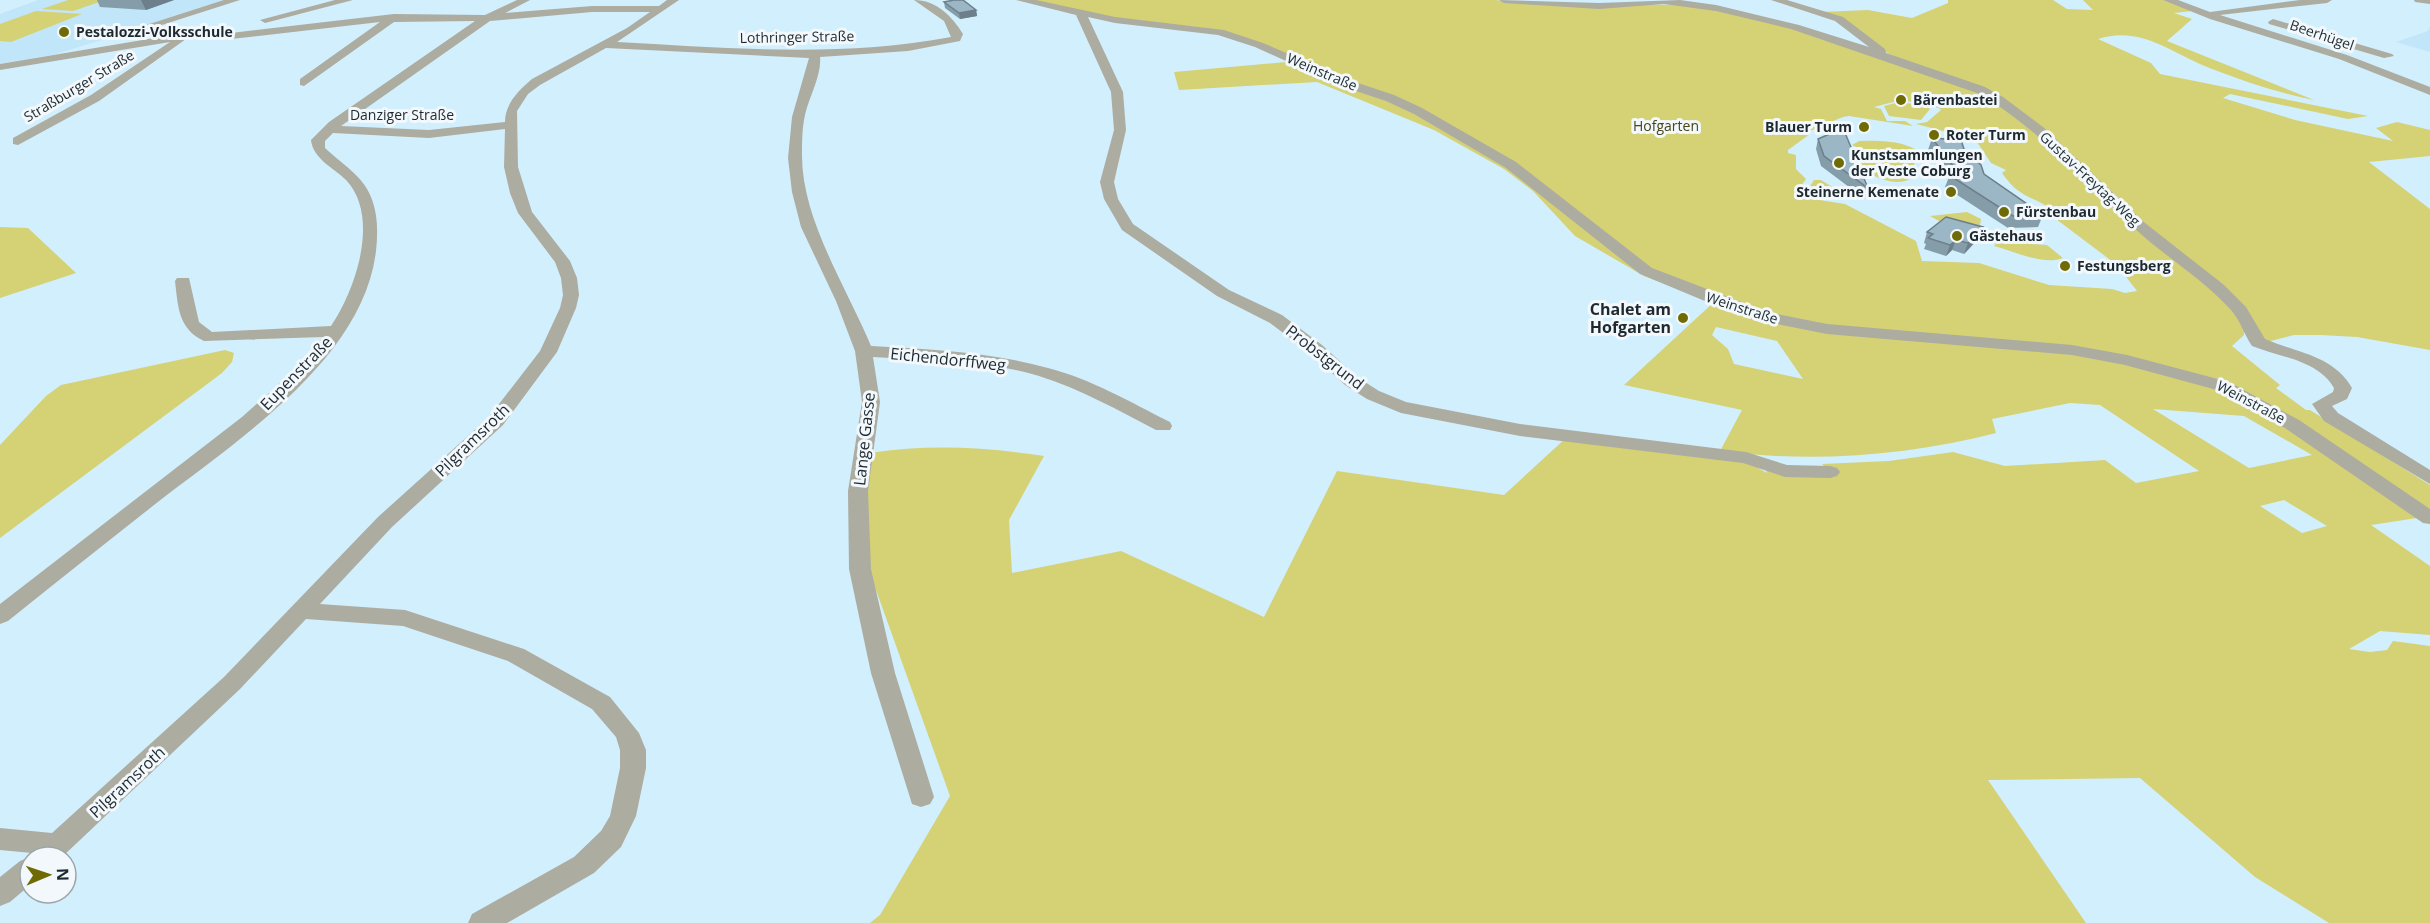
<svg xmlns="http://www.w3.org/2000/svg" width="2430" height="923" font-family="'Open Sans',sans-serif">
  <rect width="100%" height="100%" fill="#d2effe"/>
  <path fill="#c1e5f9" d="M38 0H231L56 54 0 64V14Z
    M2430 26V52L2396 42 2428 31Z"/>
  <path fill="#d5d175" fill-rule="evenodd" d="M68 0H105L73 11 42 9Z
    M1031 0H1496L1515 3 1693 5 1789 27 1976 91 2004 106 2049 145 2112 208 2209 286 2234 311 2244 328V335L2232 346 2280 385 2276 388 2306 410H2310L2430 485V516L2371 525 2430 566V635L2380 631 2349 649 2370 652 2387 650 2393 641 2430 646V923H2329L2255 877 2140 778 1988 780 2086 923H870L880 915 950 796 867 565 864 490 870 453C929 444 985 447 1044 456L1009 520 1012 573 1121 551 1264 617 1337 471 1504 495 1567 437 1744 460 1767 473 1766 471C1794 471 1797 483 1830 472L1822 464 1889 461 1953 452 2005 466 2105 460 2136 483 2199 471 2100 405 2070 403 1992 419 1996 433C1907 456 1811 463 1720 451L1742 410 1624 385 1714 302 1644 276 1575 236 1533 191 1504 169 1434 130 1317 82 1179 90 1174 72 1297 61 1221 31 1197 27 1134 22ZM1898 98 1921 105 1899 102 1884 106 1889 116 1921 120 1930 109 1927 106 1939 108 1941 110 1927 122 1916 124 1975 139 1991 163 2006 170 2002 173C2017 194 2024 194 2047 206L2044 210 2117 265 2137 291 2125 293 2112 289 2049 285 1979 263 1922 261 1916 241 1845 204 1794 196 1806 179 1796 169V155L1788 153V150L1810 134 1808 131C1822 129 1836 117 1849 116L1913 126 1905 121H1887L1881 109 1874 107 1897 101 1893 99ZM1716 327 1777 341 1803 379 1734 364 1728 349 1712 335ZM2153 409 2244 416 2312 455 2249 468ZM2284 500 2327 526 2302 533 2260 506Z
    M1948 0H2053L2067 9 2093 10 2083 0H2164L2192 11 2174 13 2192 19 2167 41 2314 100C2279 93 2246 82 2212 69 2172 54 2142 25 2098 39L2151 63 2160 74 2368 116 2348 119 2230 94 2223 98 2295 120 2393 141 2376 128 2397 122 2430 130V156L2369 162 2430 209V350L2357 337 2321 335H2294L2267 342 2169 247 2018 110 1894 57 1821 12 1868 10 1912 18 1948 3Z
    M36 11 82 14 11 42 0 41V24Z
    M1859 141C1880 140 1914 140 1927 160L1867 152 1852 145Z
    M1864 155H1870L1915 162 1908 180C1892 187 1863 174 1856 159Z
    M1814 180H1821L1853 200 1807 191Z
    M1967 212 1981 219 1980 225 1941 222 1930 216Z
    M0 227 28 228 76 273 0 298Z
    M2000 231 2030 244 2047 245 2063 258C2044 266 2013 251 1994 246L1996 244 1973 236Z
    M225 350 234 353 232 362 222 373 0 538V445L46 396 61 385Z"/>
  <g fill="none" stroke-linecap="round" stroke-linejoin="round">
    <path fill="#acaca1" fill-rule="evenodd" d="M224 0H240L118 39 109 37Z
      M335 0H353L265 23 260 20Z
      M517 0H530L505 13 592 6H659L667 0H679L617 42C730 48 839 58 951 37L944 21 914 0C936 0 952 16 963 34L960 41 908 51 820 57C822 75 809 97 805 115 802 128 802 143 802 156 802 220 847 288 871 346 930 349 990 352 1048 368 1091 379 1130 402 1170 422L1172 426 1170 430H1156C1118 410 1080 389 1039 376 986 360 928 360 873 357L880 402 868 491 871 569 895 673 934 797 930 804 921 807 912 804 871 673 849 569 848 491 862 402 855 351 836 301 801 227 792 192 788 158 792 117 809 58 606 48 540 85 528 94 517 111 518 167 532 212 570 261 577 278 579 295 576 308 557 352 503 425 392 527 320 604 405 610 524 649 610 697 639 733 646 750V768L636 816 621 847 594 873 507 923H468L472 914 574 857 601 831 610 816 620 768V750L616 737 592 709 508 661 403 626 306 619 240 689 62 857H30L32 853 0 850V828L52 833 224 677 378 517 489 417 540 351 560 308 563 295 561 278 555 262 518 213 510 193 504 167 505 129 429 138 333 133 325 141V148C342 164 363 176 371 197 378 214 378 233 376 251 363 361 234 442 154 505 105 544 56 582 8 621L0 624V604L242 417 286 378 323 337 204 341C178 329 178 306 175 281L177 278H189L199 322 212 332 331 326C355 291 381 217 346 180 334 168 313 159 311 140L329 122 475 21 394 22 304 86 300 85V79L380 22 231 39H186L99 101 18 145 13 144V138L91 95 170 42 0 70V64L196 31 231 33 394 14 485 15ZM592 12H650L627 28 532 79C518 91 505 104 505 122L429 130 341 126 490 21Z
      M1016 0H1036L1115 17 1224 30 1263 43 1349 80 1394 95 1422 108 1516 162 1652 268 1767 312 1827 324 2072 345 2127 355 2229 382 2299 420 2430 509V524L2423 523 2285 428 2217 390 2125 365 2072 355 1827 334 1757 320 1712 304 1640 274 1506 168 1414 114 1386 101 1341 86 1255 47 1218 35 1115 23 1088 17 1123 92 1126 130 1114 182 1118 199 1133 224 1229 290 1282 315 1322 345 1357 377 1379 391 1406 402 1520 424 1746 452 1787 465 1830 466 1837 468 1840 472 1837 476 1830 478 1785 477 1743 463 1520 436 1401 413 1367 399 1345 385 1310 353 1270 323 1217 296 1122 230 1104 199 1100 182 1114 130 1111 92 1076 15Z
      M1499 0 1599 3 1680 0 1716 5 1799 25 1869 47 1835 21 1771 0H1787L1843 17 1885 49 1886 53 1985 87 2003 97 2043 127 2145 223 2224 285 2246 307 2265 339C2297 353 2333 355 2352 388L2347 399 2332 406 2338 413 2430 470V484L2324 421 2312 404 2333 392 2334 388C2318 360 2279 357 2252 346 2244 334 2240 320 2231 310 2202 278 2164 256 2133 227 2083 181 2037 126 1977 93L1791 29 1716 11 1664 4 1599 9 1504 3Z
      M2163 0H2178L2210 12 2300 0H2332L2327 3 2220 15 2347 55 2430 87V95L2339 59 2210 19Z
      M2414 0H2430V4L2415 2Z
      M2273 19 2392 54 2394 56 2384 58 2269 24 2268 22Z
      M30 857V885L10 902 0 906V877L20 861Z"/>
  </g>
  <path fill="#859da9" d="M97 0H174L146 10 100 7Z
    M944 2 976 10 977 16 960 19 945 8Z
    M1932 138 1964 149 1984 174 2043 215 2038 227 2008 228 1945 187 1949 177 1928 150Z
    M1818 139 1868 188 1865 199 1821 166 1816 149Z
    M1983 227 1979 238 1964 254 1952 250 1946 256 1924 249 1926 244 1924 243 1927 232Z"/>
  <path fill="#6c7f8a" d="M141 0H174L146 10Z
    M976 10 977 16 960 19 959 13Z
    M1983 227 1979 238 1964 254 1968 243Z
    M1956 240 1952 250 1946 256 1950 245Z"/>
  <path fill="#9bb6c5" stroke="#6c7f8a" stroke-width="1.5" d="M954 0H963L976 10 959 13 944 2Z
    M1843 128 1868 188 1824 156 1818 139Z
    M1932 138 1961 140 1964 149 1981 165 1984 174 2043 215 2013 216 1949 175H1960Z
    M1946 217 1983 227 1968 243 1956 240 1950 245 1928 238 1933 234 1927 232Z"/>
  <g fill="#6e6a04" stroke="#f2f8fb" stroke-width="2">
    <circle cx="64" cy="32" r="6"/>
    <circle cx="1901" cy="100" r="6"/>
    <circle cx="1864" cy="127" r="6"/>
    <circle cx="1934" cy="135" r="6"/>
    <circle cx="1839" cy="163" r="6"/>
    <circle cx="1951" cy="192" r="6"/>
    <circle cx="2004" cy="212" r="6"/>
    <circle cx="1957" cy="236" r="6"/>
    <circle cx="2065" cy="266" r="6"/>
    <circle cx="1683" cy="318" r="6"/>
  </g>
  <g text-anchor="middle" stroke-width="6" stroke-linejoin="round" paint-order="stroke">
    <g font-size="14" font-weight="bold" fill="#1e292f" stroke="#f2f8fb" text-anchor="start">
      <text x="76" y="37">Pestalozzi-Volksschule</text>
      <text x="1913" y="105">Bärenbastei</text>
      <text x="1852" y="132" text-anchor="end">Blauer Turm</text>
      <text x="1946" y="140">Roter Turm</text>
      <text x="1851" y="160">Kunstsammlungen<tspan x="1851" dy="16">der Veste Coburg</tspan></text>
      <text x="1939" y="197" text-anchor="end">Steinerne Kemenate</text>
      <text x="2016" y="217">Fürstenbau</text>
      <text x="1969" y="241">Gästehaus</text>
      <text x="2077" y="271">Festungsberg</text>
    </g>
    <g font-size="14" fill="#1e292f" stroke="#f2f8fb">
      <text transform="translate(2322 35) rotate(19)" y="5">Beerhügel</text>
      <text transform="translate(797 37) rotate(-1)" y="5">Lothringer Straße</text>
      <text transform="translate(1322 72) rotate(23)" y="5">Weinstraße</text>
      <text transform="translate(79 86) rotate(-31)" y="5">Straßburger Straße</text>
      <text x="402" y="120">Danziger Straße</text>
      <text transform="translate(2090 179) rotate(43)" y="5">Gustav-Freytag-Weg</text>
      <text transform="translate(1742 308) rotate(18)" y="5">Weinstraße</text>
      <text transform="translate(2251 402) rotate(28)" y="5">Weinstraße</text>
    </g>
    <g font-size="14" fill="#474519" stroke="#f2f8fb">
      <text x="1666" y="131">Hofgarten</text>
    </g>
    <g font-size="16" font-weight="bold" fill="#1e292f" stroke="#f2f8fb" text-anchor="end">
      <text x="1671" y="315">Chalet am<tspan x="1671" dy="18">Hofgarten</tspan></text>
    </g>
    <g font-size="16" fill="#1e292f" stroke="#f2f8fb">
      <text transform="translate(1325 357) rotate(38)" y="6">Probstgrund</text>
      <text transform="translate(948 359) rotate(6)" y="6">Eichendorffweg</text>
      <text transform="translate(296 373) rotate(-46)" y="6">Eupenstraße</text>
      <text transform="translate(864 439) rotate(-84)" y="6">Lange Gasse</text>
      <text transform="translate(472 440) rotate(-44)" y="6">Pilgramsroth</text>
      <text transform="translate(127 782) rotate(-43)" y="6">Pilgramsroth</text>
    </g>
  </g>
  <g transform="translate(48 875) rotate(88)"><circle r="28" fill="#f2f8fb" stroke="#9da5a9" stroke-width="1.5"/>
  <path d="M0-4.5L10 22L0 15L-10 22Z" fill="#6e6a04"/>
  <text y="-9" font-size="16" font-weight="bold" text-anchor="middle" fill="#1e292f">N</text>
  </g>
</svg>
